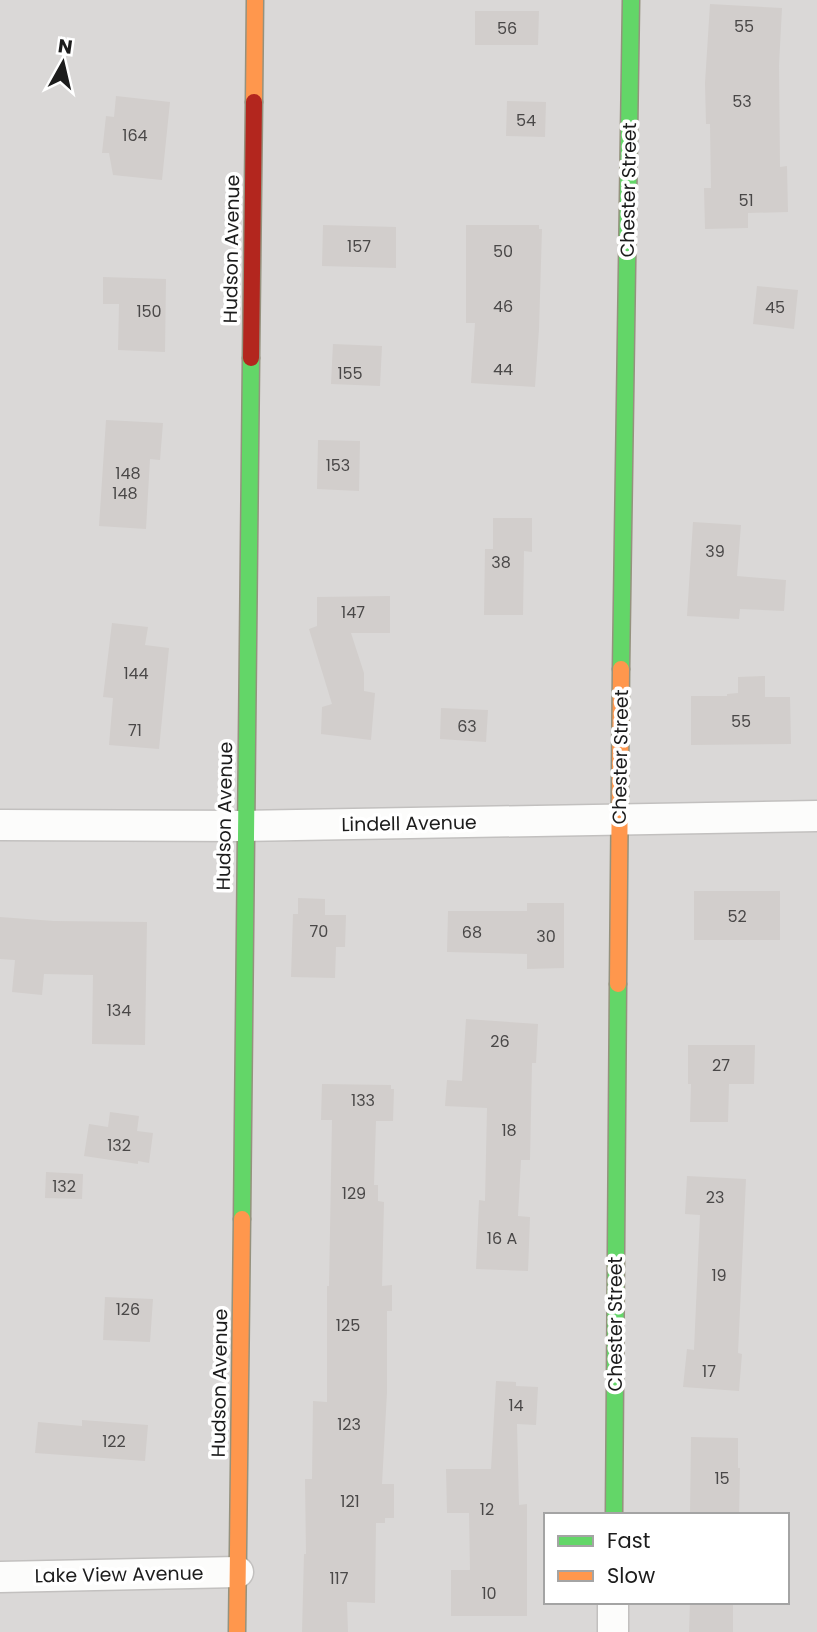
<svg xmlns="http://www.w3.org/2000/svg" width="817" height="1632" font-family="Poppins,sans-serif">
  <rect width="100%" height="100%" fill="#ebe8e5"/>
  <path fill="#dad8d7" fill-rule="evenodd" d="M0 0H817V1632H0ZM546 1515H787V1602H546Z"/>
  <path fill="#d2cecc" d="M710 4 782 8 779 65 780 167 787 166 788 212 748 213V228L705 229 704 188H711L710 124H706L705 83Z
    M475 11H539L538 45H475Z
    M116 96 170 102 162 180 113 175 109 153H102L106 116 114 117Z
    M507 101 546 102 545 137 506 136Z
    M323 225 396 227V268L322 266Z
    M466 225H539V229H542L539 329 535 387 471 383 475 323H466Z
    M103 277 166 279 165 352 118 350 119 304H103Z
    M757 286 798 290 794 329 753 324Z
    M333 344 382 346 380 386 331 384Z
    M106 420 163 423 160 460 150 459 146 529 99 526Z
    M318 440 360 441 359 491 317 489Z
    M493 518H532V552L524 551 523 615H484L485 549H493Z
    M693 522 741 525 737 576 786 580 784 611 740 609 739 619 687 616Z
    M390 596V633H351L364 673V691L375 693 371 740 321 734 322 707 332 704 309 629 317 626V597Z
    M112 623 148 627 145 645 169 648 159 749 109 745 113 698 103 697Z
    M765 676V697H790L791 744 691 745V696H727V694L738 693V677Z
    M441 708 488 710 486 742 440 739Z
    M694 891H780V940H694Z
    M298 898 325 899V915H346L345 947H336L335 978 291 977 293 914H298Z
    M527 903H564V968L527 969V954L447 952 448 911H527Z
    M0 917 54 921 147 922 145 1045 92 1044 93 975 44 974 42 995 12 992 15 960 0 959Z
    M466 1019 538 1024 536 1063H532L530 1160H521L518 1216 530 1217 528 1271 476 1269 479 1200 485 1201 487 1108 445 1106 447 1080 462 1081Z
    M688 1045H755L754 1084H729L728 1122H690L691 1084H688Z
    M322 1084 391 1085V1089H394L393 1121H376L374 1185H378V1201L384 1202 382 1286 392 1285V1311H387V1392L382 1484H394V1518H385V1523H376L375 1603 347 1602 348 1632H302L304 1554H306L305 1479H312L313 1401 327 1402V1286H329L332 1120H321Z
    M110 1112 139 1116 137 1131 153 1133 149 1163 138 1161V1164L84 1156 89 1124 108 1127Z
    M46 1172 83 1174 82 1199 45 1198Z
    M687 1176 746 1179 738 1353 742 1354 739 1391 683 1387 687 1349 694 1350 700 1215 685 1214Z
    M105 1297 153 1299 150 1342 103 1340Z
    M496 1381 516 1382V1386L538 1387 536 1425 517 1424 519 1505 527 1504V1616H451V1570H470L469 1513H447L446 1469H491Z
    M82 1420 148 1425 145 1461 35 1453 38 1422 82 1426Z
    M691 1437 738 1438V1468H740L739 1515H690Z
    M690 1602H733V1632H689Z"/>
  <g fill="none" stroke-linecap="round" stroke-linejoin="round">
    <defs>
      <path id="street" d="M0 825 245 826 817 816
        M0 1577 238 1572
        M613 1632V1602"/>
      <path id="fast" d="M621 669 631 0
        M242 1219 251 358
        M614 1515 618 984"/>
      <path id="slow" d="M254 102 255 0
        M618 984 621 669
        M237 1632 242 1219"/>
      <path id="jam" d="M251 358 254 102"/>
    </defs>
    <use href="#street" stroke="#c2c0bf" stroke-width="33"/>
    <use href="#fast" stroke="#95927e" stroke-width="19"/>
    <use href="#slow" stroke="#95927e" stroke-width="19"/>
    <use href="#jam" stroke="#95927e" stroke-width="19"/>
    <use href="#street" stroke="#fcfcfb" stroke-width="30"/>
    <use href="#fast" stroke="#63d668" stroke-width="16"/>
    <use href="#slow" stroke="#ff974d" stroke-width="16"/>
    <use href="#jam" stroke="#b3261e" stroke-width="16"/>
  </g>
  <g text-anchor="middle" stroke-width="7" stroke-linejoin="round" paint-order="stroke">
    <g font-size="16" fill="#4a4848">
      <text x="744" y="32">55</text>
      <text x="507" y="34">56</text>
      <text x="742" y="107">53</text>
      <text x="526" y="126">54</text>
      <text x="135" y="141">164</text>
      <text x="746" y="206">51</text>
      <text x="359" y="252">157</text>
      <text x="503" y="257">50</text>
      <text x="503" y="312">46</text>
      <text x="775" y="313">45</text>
      <text x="149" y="317">150</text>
      <text x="503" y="375">44</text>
      <text x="350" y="379">155</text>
      <text x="338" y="471">153</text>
      <text x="128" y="479">148</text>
      <text x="125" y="499">148</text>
      <text x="715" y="557">39</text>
      <text x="501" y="568">38</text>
      <text x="353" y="618">147</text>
      <text x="136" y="679">144</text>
      <text x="741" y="727">55</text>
      <text x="467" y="732">63</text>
      <text x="135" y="736">71</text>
      <text x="737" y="922">52</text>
      <text x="319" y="937">70</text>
      <text x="472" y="938">68</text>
      <text x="546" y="942">30</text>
      <text x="119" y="1016">134</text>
      <text x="500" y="1047">26</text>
      <text x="721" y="1071">27</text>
      <text x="363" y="1106">133</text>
      <text x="509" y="1136">18</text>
      <text x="119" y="1151">132</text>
      <text x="64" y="1192">132</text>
      <text x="354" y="1199">129</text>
      <text x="715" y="1203">23</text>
      <text x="502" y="1244">16 A</text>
      <text x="719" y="1281">19</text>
      <text x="128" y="1315">126</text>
      <text x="348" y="1331">125</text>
      <text x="709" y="1377">17</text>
      <text x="516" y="1411">14</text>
      <text x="349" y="1430">123</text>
      <text x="114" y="1447">122</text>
      <text x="722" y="1484">15</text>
      <text x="350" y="1507">121</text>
      <text x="487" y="1515">12</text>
      <text x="339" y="1584">117</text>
      <text x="489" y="1599">10</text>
    </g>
    <g font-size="19" fill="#1c1c1c" stroke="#fff">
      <text transform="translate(628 190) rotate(-89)" y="7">Chester Street</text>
      <text transform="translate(231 249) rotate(-89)" y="7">Hudson Avenue</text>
      <text transform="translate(620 757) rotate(-89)" y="7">Chester Street</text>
      <text transform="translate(224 816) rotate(-89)" y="7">Hudson Avenue</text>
      <text transform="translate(409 823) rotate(-1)" y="7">Lindell Avenue</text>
      <text transform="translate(615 1324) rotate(-90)" y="7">Chester Street</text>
      <text transform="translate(219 1383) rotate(-89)" y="7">Hudson Avenue</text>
      <text transform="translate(119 1574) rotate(-1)" y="7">Lake View Avenue</text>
    </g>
  </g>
  <rect x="544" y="1513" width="245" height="91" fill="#ffffff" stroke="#a4a4a4" stroke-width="2"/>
  <rect x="558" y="1536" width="35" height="10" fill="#63d668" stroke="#a4a4a4" stroke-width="2"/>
  <text x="607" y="1548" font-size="21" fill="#1c1c1c">Fast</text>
  <rect x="558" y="1571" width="35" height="10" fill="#ff974d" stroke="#a4a4a4" stroke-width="2"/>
  <text x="607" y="1583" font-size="21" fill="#1c1c1c">Slow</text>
  <g transform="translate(63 63) rotate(8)" stroke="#ffffff" stroke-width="5" paint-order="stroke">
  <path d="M0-5L12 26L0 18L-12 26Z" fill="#1c1c1c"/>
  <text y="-10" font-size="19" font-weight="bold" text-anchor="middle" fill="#1c1c1c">N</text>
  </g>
</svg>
